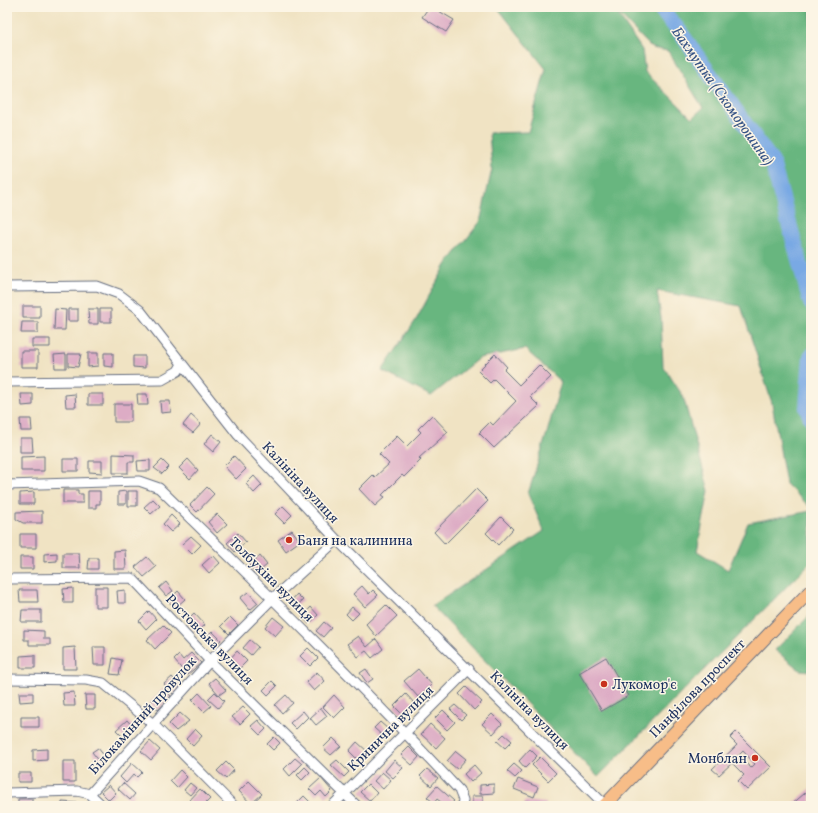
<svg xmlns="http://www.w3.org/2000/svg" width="818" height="813" font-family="Vollkorn,serif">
  <rect width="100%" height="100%" fill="#fcf5e5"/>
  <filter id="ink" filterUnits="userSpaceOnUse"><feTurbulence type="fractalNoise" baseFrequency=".025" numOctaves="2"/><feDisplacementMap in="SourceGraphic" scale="8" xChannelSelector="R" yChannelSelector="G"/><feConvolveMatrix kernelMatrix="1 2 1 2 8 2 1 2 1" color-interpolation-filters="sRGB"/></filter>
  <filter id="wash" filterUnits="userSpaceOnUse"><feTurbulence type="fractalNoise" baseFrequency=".012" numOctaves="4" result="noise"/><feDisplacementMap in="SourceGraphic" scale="16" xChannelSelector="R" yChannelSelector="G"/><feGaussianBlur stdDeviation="0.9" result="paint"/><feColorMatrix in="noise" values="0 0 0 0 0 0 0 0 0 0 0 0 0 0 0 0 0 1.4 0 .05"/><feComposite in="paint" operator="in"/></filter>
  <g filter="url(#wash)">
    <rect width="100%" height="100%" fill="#f0e3c3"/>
    <path fill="#68b67f" stroke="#42726e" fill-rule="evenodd" d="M497 7H811V508L786 484 772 403 741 306 657 291 661 318 663 366 683 396 709 491 697 551 728 570 748 523 811 511V562L598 777 432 606 544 531 528 494 547 433 561 382 525 349 479 358 431 396 382 371 416 320 446 265 480 222 492 169 489 133 528 132 546 69ZM615 10 652 48 668 51 703 108 692 118 645 72 642 50Z
      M811 614V671L800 670 775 650Z"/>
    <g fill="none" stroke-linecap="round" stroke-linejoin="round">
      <path stroke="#79a9e4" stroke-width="16" d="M659 7 680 32 772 162 811 303
        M811 356 807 408 811 418"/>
    </g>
    <g id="blocks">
      <path fill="#ddacc5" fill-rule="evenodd" d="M429 7H432L454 20 446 32 422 17Z
        M23 306H40V318H23Z
        M55 309 66 310 65 330H54Z
        M68 309H78V321H68Z
        M88 309H98V324H89Z
        M100 309H111V322H100Z
        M22 322H38V333H21Z
        M32 339H50V347H32Z
        M21 351H38V367H21Z
        M88 353H98V366L88 367Z
        M104 353H113V367L104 366Z
        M66 354V368H55L54 355Z
        M68 354H81L78 367 68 366Z
        M495 354 507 367 504 370 519 385 539 365 551 377 530 397 539 406 494 448 479 433 490 422 493 425 516 401 494 379 490 383 478 371Z
        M133 356H145V368L133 367Z
        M21 394H33V405L22 406Z
        M75 394 76 407H66L65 395Z
        M88 394H103V405H88Z
        M137 394H147L148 405H138Z
        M160 401H170L171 412 161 413Z
        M114 404H131V422H114Z
        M191 415 201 424 193 433 183 425Z
        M432 415 448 432 419 458 421 460 404 477 402 475 382 495 385 497 375 506 359 489 373 475 375 477 389 464 379 454 397 436 407 446 421 432 418 429Z
        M20 419H31L32 431H21Z
        M212 434 221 442 213 452 204 444Z
        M20 438H32L33 452H20Z
        M113 454 134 455V462H128V473H113Z
        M44 456V471H21V457Z
        M234 456 246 469 236 479 224 466Z
        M63 459H78V471H63Z
        M188 459 198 470 190 479 179 468Z
        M150 460V471H138L137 461Z
        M162 460 169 467 162 474 154 468Z
        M89 461H102V473L89 472Z
        M254 476 262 485 254 493 246 484Z
        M207 487 214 494 197 512 190 505Z
        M476 489 488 501 445 544 434 532Z
        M63 490H78V494H83V503H63Z
        M88 491H100V504H96V508H88Z
        M126 491V504H118V492Z
        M128 491H137V506H128Z
        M34 492V504H20V493Z
        M153 499 160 506 151 514 144 507Z
        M283 506 292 515 284 523 275 514Z
        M42 511V523H23L16 519V512Z
        M217 514 227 524 217 533 208 522Z
        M171 515 180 524 171 532 163 524Z
        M501 517 513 529 498 545 486 533Z
        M292 530 300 541 286 551 278 540Z
        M238 533 246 542 235 552 227 543Z
        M20 534H36V548H20Z
        M191 536 201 545 192 554 182 544Z
        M125 550 126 569H114V551Z
        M57 553V561L44 562V554Z
        M63 553H79L80 568H63Z
        M213 555 220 563 209 573 202 565Z
        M260 556 267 565 256 574 249 565Z
        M20 557H33V569H20Z
        M147 557 156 567 144 577 135 567Z
        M89 558H98V569H88Z
        M166 582 173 591 166 596 159 588Z
        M362 586 369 594 373 590 378 595 365 607 353 594Z
        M95 587H107V607H95Z
        M73 588V603H64L63 589Z
        M19 590H37L38 602H20Z
        M125 590V603H118L117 591Z
        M178 591 185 599 175 608 168 601Z
        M248 592 258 603 250 610 240 598Z
        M297 594 303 600 296 606 291 601Z
        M386 605 397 616 376 636 366 624Z
        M311 607 318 615 309 624 302 617Z
        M352 607 359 613 352 620 346 614Z
        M22 610H41V622H21Z
        M149 611 156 619 146 629 139 621Z
        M194 613 205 625 197 632 186 621Z
        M230 617 238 625 229 634 221 626Z
        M273 617 284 626 275 636 265 627Z
        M324 622 331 628 323 637 316 631Z
        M163 625 171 633 155 649 147 640Z
        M24 630 44 631V639H50V645H29V640H24Z
        M212 631 221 640 214 647 205 638Z
        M358 636 367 647 376 639 383 649 372 658 366 651 358 657 347 644Z
        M250 640 258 647 251 655 243 648Z
        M75 647 76 669H63V648Z
        M93 647H105V665H94Z
        M308 648 318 658 310 666 300 656Z
        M237 651 247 661 237 671 227 662Z
        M191 653 201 663 187 675 174 660 179 655 183 660Z
        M35 655V668H20V656Z
        M606 657 628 696 602 711 579 673Z
        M113 658 122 660 119 675 110 674Z
        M366 669 373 679 367 683 360 673Z
        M418 669 432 685 418 697 404 681Z
        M317 672 325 681 314 691 306 682Z
        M172 677 181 686 173 694 164 684Z
        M215 678 226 690 219 695 209 683Z
        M272 681 277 686 268 695 263 690Z
        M466 687 482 702 474 710 459 694Z
        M163 689 171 696 158 710 150 703Z
        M74 692 75 706H64L63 693Z
        M215 692 224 701 218 708 208 699Z
        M19 693H33V701L20 702Z
        M199 693 211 706 204 712 192 700Z
        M406 694 416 705 404 716 394 706Z
        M85 695H95V709H86Z
        M286 695 293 703 282 713 275 705Z
        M334 695 345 707 334 718 323 707Z
        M455 705 466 715 461 720 450 709Z
        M243 707 250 714 240 724 232 717Z
        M321 708 327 716 316 725 310 718Z
        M443 710 455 722 447 730 435 718Z
        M303 711 308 717 296 729 290 723Z
        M180 713 189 721 176 731 169 724Z
        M492 714 502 724 493 734 482 724Z
        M21 717H39V727H21Z
        M127 720 135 729 125 739 116 730Z
        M258 720 266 729 260 735 251 726Z
        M380 722 389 730 383 736 374 728Z
        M430 724 445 738 436 748 421 734Z
        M195 729 202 736 193 746 186 739Z
        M736 732 771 767 747 790 738 781 744 775 732 763 719 775 712 769 737 745 730 738ZM743 751 755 764 751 768 738 756Z
        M504 734 512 741 505 748 497 741Z
        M274 737 280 743 273 750 267 744Z
        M333 738 341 746 331 755 323 748Z
        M150 741 160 750 151 760 141 751Z
        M357 742 368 752 359 761 349 751Z
        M409 747 419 757 412 765 401 755Z
        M98 748 106 758 100 762 92 752Z
        M47 749V760L33 761V750Z
        M530 749 537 756 525 768 519 761Z
        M456 751 466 759 457 769 447 761Z
        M540 757 556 773 548 781 532 765Z
        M295 758 302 764 290 776 284 769Z
        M337 760 349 772 344 777 331 765Z
        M394 760 403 768 393 778 385 771Z
        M63 761H75V782H63Z
        M226 762 234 770 226 779 217 771Z
        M132 763 142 772 137 777 134 774 126 783 120 777Z
        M514 764 522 771 515 778 507 771Z
        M474 765 481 773 471 782 464 774Z
        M305 767 310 772 302 780 297 775Z
        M427 769 438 778 431 786 420 776Z
        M180 770 187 777 177 788 170 781Z
        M382 772 391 780 383 789 374 781Z
        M18 773H31V782H18Z
        M321 778 332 791 326 797 321 791 316 796 309 789Z
        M518 779 538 787 534 797 514 789Z
        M249 781 262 794 251 804 239 791Z
        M123 783 135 794 130 800 118 789Z
        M190 783 196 788 190 795 184 790Z
        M368 784 377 793 370 801 360 792Z
        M494 784V793L480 794V785Z
        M109 785 116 793 109 800 101 792Z
        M437 786 454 801 449 806H446L437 799 434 803 427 797Z
        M811 788V806H792L791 805Z
        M200 789 210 799 203 806H192L188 802Z
        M304 796 314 806H298L296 804Z
        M472 796H483V804L472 805Z
        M18 799H32V806H18Z
        M525 801 546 803V806H524Z
        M62 802 76 803V806H62Z"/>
    </g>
  </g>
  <g filter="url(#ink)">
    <use href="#blocks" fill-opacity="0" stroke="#666e81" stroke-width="1"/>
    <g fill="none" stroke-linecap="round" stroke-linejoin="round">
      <defs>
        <path id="minor" d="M7 287 97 286 119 294 140 310 238 435 337 540 606 806
          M7 382 162 380 178 371 182 364
          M7 485 139 481 159 488C261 587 362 686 459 790L463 800 462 806
          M7 579 132 578 210 661 357 806
          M7 679 86 680 103 683 153 724 234 806
          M7 793 77 791 90 794 103 806
          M90 794 210 661 273 598 337 540
          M332 806 469 669"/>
        <path id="major" d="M604 806 811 590"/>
      </defs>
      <use href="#minor" stroke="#666e81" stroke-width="11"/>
      <use href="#major" stroke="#666e81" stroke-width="14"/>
      <use href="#minor" stroke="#fff" stroke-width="9"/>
      <use href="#major" stroke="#f7bd88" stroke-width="12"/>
    </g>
  </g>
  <g fill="#c8321e" stroke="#fcf5e5" stroke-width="1.5">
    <circle cx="289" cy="540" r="4"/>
    <circle cx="604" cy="684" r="4"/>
    <circle cx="755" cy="758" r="4"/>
  </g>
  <g text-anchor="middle" stroke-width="3" stroke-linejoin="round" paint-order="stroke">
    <g font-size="14" fill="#1b2f5e" stroke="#fcf5e5">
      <text transform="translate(301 482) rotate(47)" y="5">Калініна вулиця</text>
      <text transform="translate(272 579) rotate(45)" y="5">Толбухіна вулиця</text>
      <text transform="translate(210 639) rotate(46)" y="5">Ростовська вулиця</text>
      <text transform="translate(697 688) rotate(-46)" y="5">Панфілова проспект</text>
      <text transform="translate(530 710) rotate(45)" y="5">Калініна вулиця</text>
      <text transform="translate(142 715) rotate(-48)" y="5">Білокамінний провулок</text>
      <text transform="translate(390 728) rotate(-45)" y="5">Кринична вулиця</text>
    </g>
    <g font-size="14" fill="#1b2f5e" stroke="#fcf5e5" text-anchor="start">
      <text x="297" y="545">Баня на калинина</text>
      <text x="612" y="689">Лукомор'є</text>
      <text x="747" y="763" text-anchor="end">Монблан</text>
    </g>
    <g font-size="15" font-style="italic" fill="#375486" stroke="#fcf5e5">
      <text transform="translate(723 96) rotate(55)" y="5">Бахмутка (Скоморошина)</text>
    </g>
  </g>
  <rect width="818" height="813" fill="none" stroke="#fcf5e5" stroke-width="24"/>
</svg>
